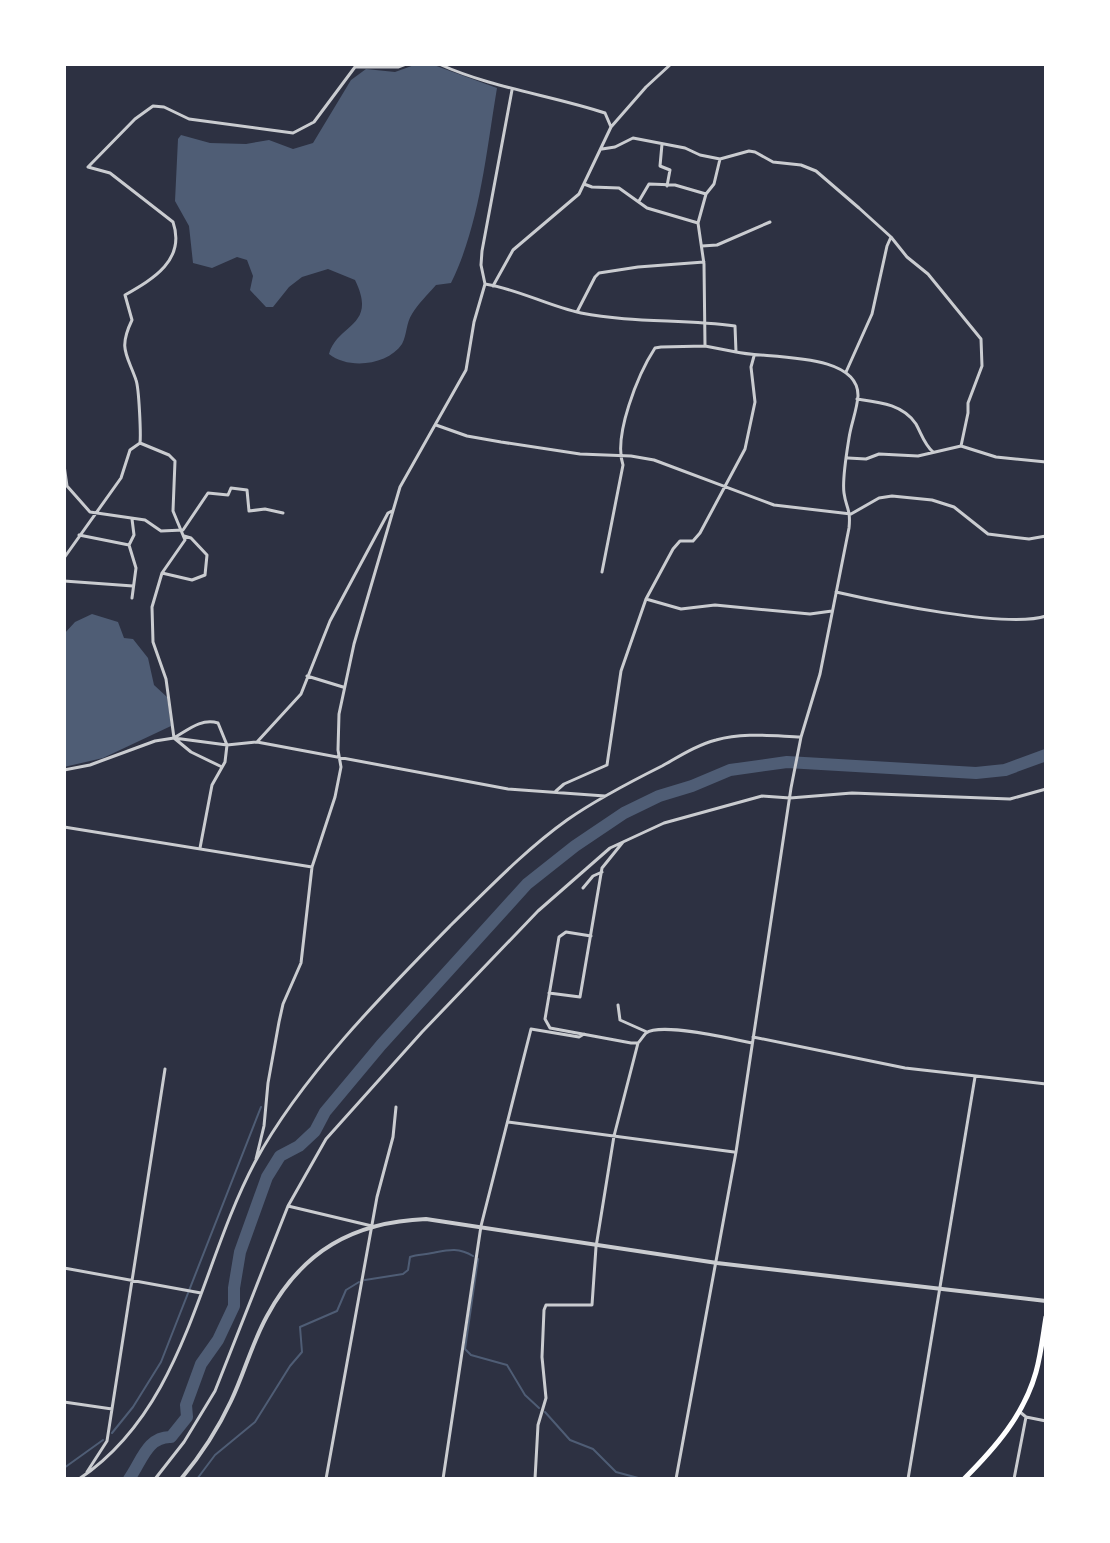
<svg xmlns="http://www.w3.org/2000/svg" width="1110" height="1543" font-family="'Asap Condensed',sans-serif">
  <rect width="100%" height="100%" fill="#2d3142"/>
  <path fill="#4f5d75" d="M417 64H431L497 88C486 153 480 224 451 283L436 285C428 294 418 304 412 314 406 323 407 335 402 344 388 365 349 370 329 354 338 323 378 327 355 280L328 269 302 277 289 287 273 307H266L250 290 253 276 247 260 237 257 212 268 193 263 189 226 175 201 178 139 181 135 210 143 246 144 269 140 293 149 313 143 351 80 366 69 395 72Z
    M92 614 118 622 124 638 133 639 148 658 154 685 167 697 171 726 103 758 64 767V634L75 622Z"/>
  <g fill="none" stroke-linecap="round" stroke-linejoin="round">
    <path stroke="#4f5d75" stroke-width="2" d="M478 1259 465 1349 471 1355 507 1365 525 1395 539 1408
      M365 1280 403 1274 408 1270 410 1257C418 1254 424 1255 432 1253 448 1250 458 1247 473 1256
      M545 1412 570 1440 593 1449 616 1472 642 1479
      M112 1433 133 1407 161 1362 261 1107
      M64 1468 103 1440
      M197 1479 215 1455 255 1422 290 1366 302 1352 300 1327 337 1311 346 1290 359 1282"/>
    <path stroke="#4f5d75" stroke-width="12" d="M129 1479C141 1463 147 1436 171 1437L187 1417 186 1405 201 1364 218 1340 234 1306V1288L240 1252 267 1177 280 1156 299 1146 315 1131 325 1112 381 1045 527 884 575 846 624 813 659 796 692 786 730 770 787 762 976 773 1005 770 1046 755"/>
    <path stroke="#caccd0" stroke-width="3" d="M439 64C492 88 550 95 605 113L611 127 579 194 513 250 493 286
      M611 127 646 87 671 64
      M662 144 660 166 670 170 667 186
      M602 149 615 147 633 138 685 148 700 155 720 159 749 151 755 152 773 162 801 165 816 171 859 208 891 237 907 257 928 274 981 339 982 366 968 403V413L961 446 996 457 1046 462
      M584 184 592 187 619 188 647 208 698 223
      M639 201 649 184 675 185 706 194
      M702 246 717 245 770 222
      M485 284C518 289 548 306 581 313 632 323 684 319 735 326L736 352C765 359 859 351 858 396 857 410 851 424 849 438 847 451 842 479 844 493 846 508 851 509 849 528L820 674 801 737 791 788 736 1152 676 1479
      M577 312 595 277 599 273 638 267 704 262
      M705 346 704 264 698 223 706 194 714 184 720 159
      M846 372 872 314 887 246 891 237
      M857 399C878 402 903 404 916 424 922 435 924 444 933 452
      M436 425 467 436 501 442 580 454 631 456 654 460 774 505 851 514 879 498 892 496 932 500 954 507 988 534 1029 539 1046 536
      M140 443C141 434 139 388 136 380 127 354 118 349 132 320L125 295C153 279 186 260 173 222L110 173 88 167 135 119 153 106 164 107 189 119 293 133 314 122 355 67H398L406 64
      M140 443 169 455 175 461 173 511 185 540 162 573 152 607 153 642 166 679 174 738 191 752 222 767
      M848 458 866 459 879 454 918 456 961 446
      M64 465 67 486 90 512 145 520 161 531 183 530 208 493 228 495 231 488 247 490 249 511 265 509 283 513
      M79 535 129 545 134 535 132 519
      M129 545 136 568 132 598
      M64 558 121 478 130 450 140 443
      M602 572 623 465C613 436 638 374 655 348L661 347 705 346 736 352
      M162 573 192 580 205 575 207 555 191 538 184 536
      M64 581 133 586
      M836 592C880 602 1008 629 1046 616
      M646 599 681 609 715 605 810 614 832 611
      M307 676 343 687
      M174 738C188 730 201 718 218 723L227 745 225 762 212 785 200 848
      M257 742 301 694 330 621 388 513 392 511
      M64 770 90 765 155 741 174 738 227 745 257 742 508 789 605 796
      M556 791 564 784 607 765 621 671 646 599 673 549 680 541H693L700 533 745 449 755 402 751 367 754 356
      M64 827 312 867
      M583 888 593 876 602 872
      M591 936 566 932 559 937 545 1019 550 1028 631 1043H638C641 1040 643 1036 646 1033 661 1022 733 1039 752 1043
      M549 993 580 997 602 868 623 842
      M618 1005 620 1020 647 1032
      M753 1037 905 1068 1046 1084
      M508 1122 734 1152
      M256 1159 264 1126 268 1083 279 1022 283 1004 301 963 312 867 335 797 341 767 338 750 339 714 354 644 400 487 466 370 474 322 485 284 481 265 482 251 512 90
      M288 1206 372 1226
      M64 1268 201 1293
      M64 1402 112 1409
      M1026 1417 1046 1421
      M87 1472 107 1441 165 1069
      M79 1479C186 1407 198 1269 255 1162 301 1077 383 994 451 925 488 889 525 850 567 820 597 799 630 782 662 766 680 756 697 745 716 740 743 732 773 736 801 737
      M155 1479 184 1442 215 1391 288 1206 326 1139 422 1032 538 911 610 848 664 823 762 796 790 798 852 793 1010 799 1046 789
      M326 1479 377 1197 393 1137 396 1107
      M443 1479 481 1226 531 1029 579 1037 584 1034
      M535 1479 538 1425 546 1398 542 1357 544 1310 546 1305H592L596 1247 614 1136 638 1043
      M908 1479 975 1077
      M1014 1479 1026 1417 1020 1412"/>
    <path stroke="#caccd0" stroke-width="4" d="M181 1479C201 1455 218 1429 231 1401 244 1374 252 1343 267 1316 302 1251 353 1222 426 1219L717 1263 1046 1301"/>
    <path stroke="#fff" stroke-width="5" d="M964 1479C995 1448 1024 1415 1036 1372 1041 1354 1043 1335 1046 1317"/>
  </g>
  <rect width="1110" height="1543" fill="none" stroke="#ffffff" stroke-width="132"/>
</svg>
